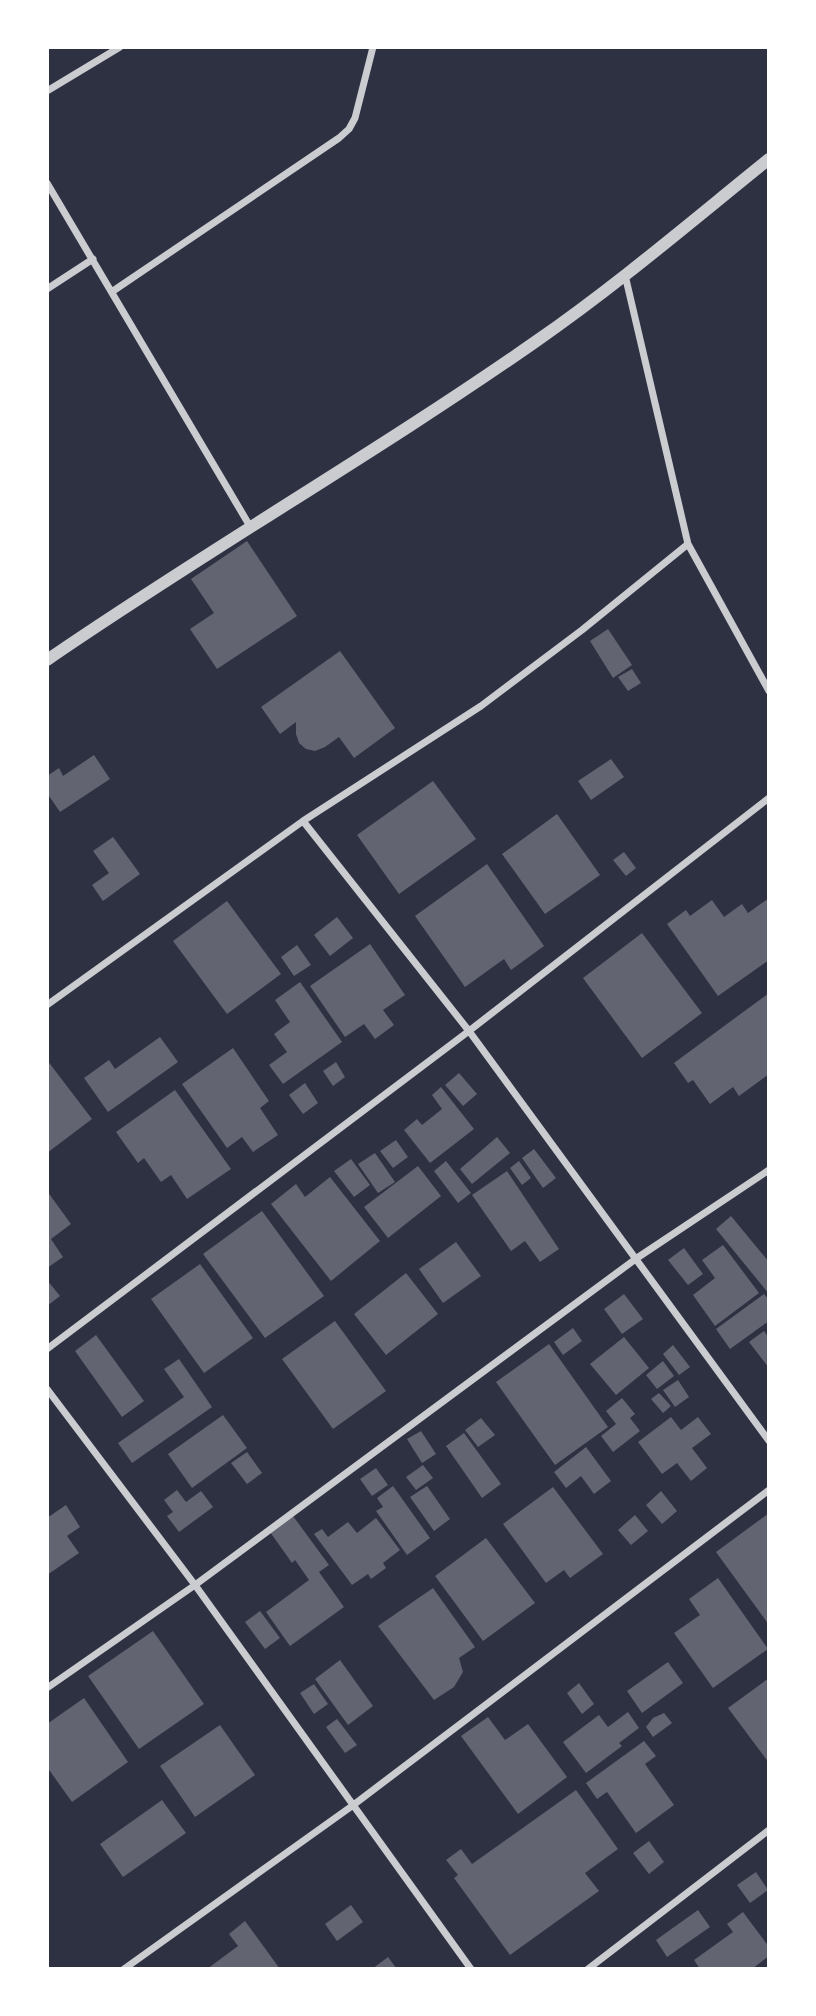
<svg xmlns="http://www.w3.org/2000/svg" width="816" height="2016" font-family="'Roboto Condensed',sans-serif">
  <rect width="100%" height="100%" fill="#2d3142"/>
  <path fill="#626471" d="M247 541 297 616 217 669 190 629 214 613 191 579Z
    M608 629 632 665 613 678 590 641Z
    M340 651 395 728 354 758 339 737 325 747 315 751 306 749 299 743 296 734V722L280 734 261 707Z
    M632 669 641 683 628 691 618 677Z
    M94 755 110 779 60 812 47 793V776L59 768 63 776Z
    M611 759 624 777 591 800 578 781Z
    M433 781 476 839 399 894 357 835Z
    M557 814 600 875 545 914 502 854Z
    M113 837 140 874 103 901 92 885 109 873 93 851Z
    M624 852 636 868 626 876 613 860Z
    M487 864 544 946 511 970 504 959 465 987 415 916Z
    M769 898V960L718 996 667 924 686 910 690 916 712 900 724 917 742 904 748 913Z
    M227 901 281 974 227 1014 173 941Z
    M337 917 353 938 330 956 314 935Z
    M642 933 702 1013 642 1058 583 978Z
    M370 944 405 995 383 1010 394 1025 375 1039 364 1024 345 1037 310 986Z
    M297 945 311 965 294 976 281 957Z
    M300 982 342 1042 283 1084 269 1065 287 1052 274 1034 290 1022 275 1000Z
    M769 993V1074L739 1096 733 1087 710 1104 693 1080 688 1083 674 1063Z
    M160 1037 178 1062 108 1112 84 1078 109 1060 115 1069Z
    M233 1048 269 1101 260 1108 278 1135 253 1152 242 1137 227 1148 182 1084Z
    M47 1060 92 1119 47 1153Z
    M336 1062 345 1077 333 1086 323 1071Z
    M459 1073 477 1094 463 1106 445 1085Z
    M305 1083 318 1103 303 1114 289 1095Z
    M441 1087 474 1129 430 1163 404 1130 417 1119 422 1125 442 1109 432 1095Z
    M175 1090 231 1169 187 1199 171 1175 161 1182 144 1158 138 1163 116 1132Z
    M497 1137 510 1153 472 1184 460 1169Z
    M396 1140 408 1157 393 1168 380 1151Z
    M534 1149 556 1178 543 1188 522 1158Z
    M375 1153 395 1182 378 1193 358 1164Z
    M351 1159 370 1185 354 1197 334 1171Z
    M446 1161 471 1193 458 1203 434 1171Z
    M519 1161 531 1178 522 1185 510 1168Z
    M418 1166 441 1196 388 1238 364 1207Z
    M507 1171 559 1249 540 1262 525 1241 511 1251 472 1195Z
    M330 1177 380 1241 331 1281 271 1204 296 1184 305 1197Z
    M47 1191 71 1224 51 1239 63 1257 47 1268Z
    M262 1211 324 1296 265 1338 203 1254Z
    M731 1216 769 1262V1294L716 1229Z
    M456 1242 481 1276 443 1303 419 1269Z
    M723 1245 759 1293 715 1326 693 1295 715 1278 702 1260Z
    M684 1248 703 1274 688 1285 668 1260Z
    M200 1264 253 1338 204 1373 151 1299Z
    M406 1273 438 1314 386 1355 354 1314Z
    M47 1280 60 1296 47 1306Z
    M624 1294 643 1319 622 1334 604 1309Z
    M764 1294 769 1300V1321L730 1349 716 1329Z
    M335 1321 386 1391 333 1429 282 1359Z
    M573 1328 582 1341 563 1355 554 1342Z
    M764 1331 769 1338V1368L749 1342Z
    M96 1335 144 1401 122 1417 75 1351Z
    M624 1337 649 1368 616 1395 590 1364Z
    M549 1344 608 1427 555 1465 496 1382Z
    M673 1345 690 1367 679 1375 663 1354Z
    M179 1359 212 1407 132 1463 118 1443 184 1397 164 1369Z
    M663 1361 674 1376 657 1389 646 1375Z
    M678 1380 689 1397 675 1407 663 1390Z
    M659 1393 671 1406 663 1413 651 1399Z
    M622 1398 635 1414 630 1418 640 1431 613 1452 601 1436 616 1424 606 1411Z
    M223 1415 247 1448 192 1488 168 1454Z
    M671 1417 681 1430 698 1417 711 1434 692 1448 707 1468 691 1481 677 1463 662 1474 638 1442Z
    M481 1418 495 1435 478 1447 465 1430Z
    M421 1431 436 1454 422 1463 407 1439Z
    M464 1433 501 1484 482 1498 446 1446Z
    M586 1447 611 1481 594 1494 581 1476 566 1488 554 1472Z
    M247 1452 262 1473 247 1484 231 1463Z
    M423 1465 433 1478 416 1490 406 1477Z
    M376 1468 388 1485 372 1496 360 1479Z
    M393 1486 430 1538 407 1555 376 1511 383 1507 377 1498Z
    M427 1486 450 1519 434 1531 410 1497Z
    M553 1487 603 1554 570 1578 564 1570 546 1583 503 1524Z
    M177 1490 186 1502 201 1491 213 1507 179 1532 167 1516 173 1512 164 1500Z
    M661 1491 677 1511 662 1524 646 1505Z
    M66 1505 80 1527 67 1536 79 1553 47 1575V1518Z
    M769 1513V1625L716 1552Z
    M635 1515 648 1531 631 1545 618 1530Z
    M293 1516 329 1565 319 1572 344 1607 290 1646 266 1612 309 1580 295 1560 292 1563 270 1532Z
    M376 1518 400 1550 383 1563 386 1568 371 1579 368 1574 352 1585 314 1534 322 1529 328 1537 348 1522 357 1533Z
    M486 1538 535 1603 483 1641 435 1576Z
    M718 1578 768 1649 713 1688 674 1633 700 1615 689 1599Z
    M433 1588 475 1647 459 1658 463 1672 454 1687 434 1700 378 1626Z
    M260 1611 280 1638 265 1649 245 1622Z
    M153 1631 204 1704 139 1749 88 1676Z
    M340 1660 373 1706 348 1725 315 1679Z
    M668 1662 683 1683 642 1713 627 1691Z
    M769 1678V1763L728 1708Z
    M579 1683 594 1704 582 1714 567 1693Z
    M314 1684 328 1704 314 1714 300 1693Z
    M84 1698 128 1762 72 1802 47 1767V1724Z
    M628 1712 639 1728 619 1743 622 1746 586 1773 563 1742 599 1715 608 1727Z
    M664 1713 672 1723 653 1737 646 1727 653 1718Z
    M488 1717 505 1740 528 1724 567 1777 518 1814 461 1736Z
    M337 1719 357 1745 345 1753 326 1727Z
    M220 1725 255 1775 195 1817 160 1766Z
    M644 1741 656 1756 645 1764 674 1805 636 1833 607 1792 597 1799 586 1783Z
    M576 1790 618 1849 585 1873 599 1891 510 1955 454 1878 458 1875 446 1860 461 1849 472 1864Z
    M162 1800 186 1833 123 1877 100 1844Z
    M649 1841 664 1862 649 1874 633 1853Z
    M756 1872 768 1890 750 1903 737 1885Z
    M351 1905 363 1922 337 1941 325 1924Z
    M698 1910 710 1927 667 1957 656 1940Z
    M743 1912 769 1947V1956L752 1969H700L694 1960 733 1932 727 1924Z
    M245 1921 280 1969H207L238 1946 229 1934Z
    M388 1957 397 1969H372Z"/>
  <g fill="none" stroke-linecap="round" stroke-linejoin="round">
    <path stroke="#caccd0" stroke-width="7" d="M47 91 120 47
      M47 183 251 528
      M625 275 688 544 769 691
      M47 289 93 259
      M113 291 339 138 349 129 355 118 373 47
      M303 821 469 1031 769 1441
      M47 1005 303 821 481 706 582 630 688 544
      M47 1349 469 1031 769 798
      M47 1389 195 1585 471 1969
      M47 1688 195 1585 637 1258 769 1170
      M124 1969 352 1806 769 1490
      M588 1969 769 1830"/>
    <path stroke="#caccd0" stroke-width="12" d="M47 660C207 550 376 453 535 342 616 286 692 221 769 159"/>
  </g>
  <rect width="816" height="2016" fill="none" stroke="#ffffff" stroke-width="98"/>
</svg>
